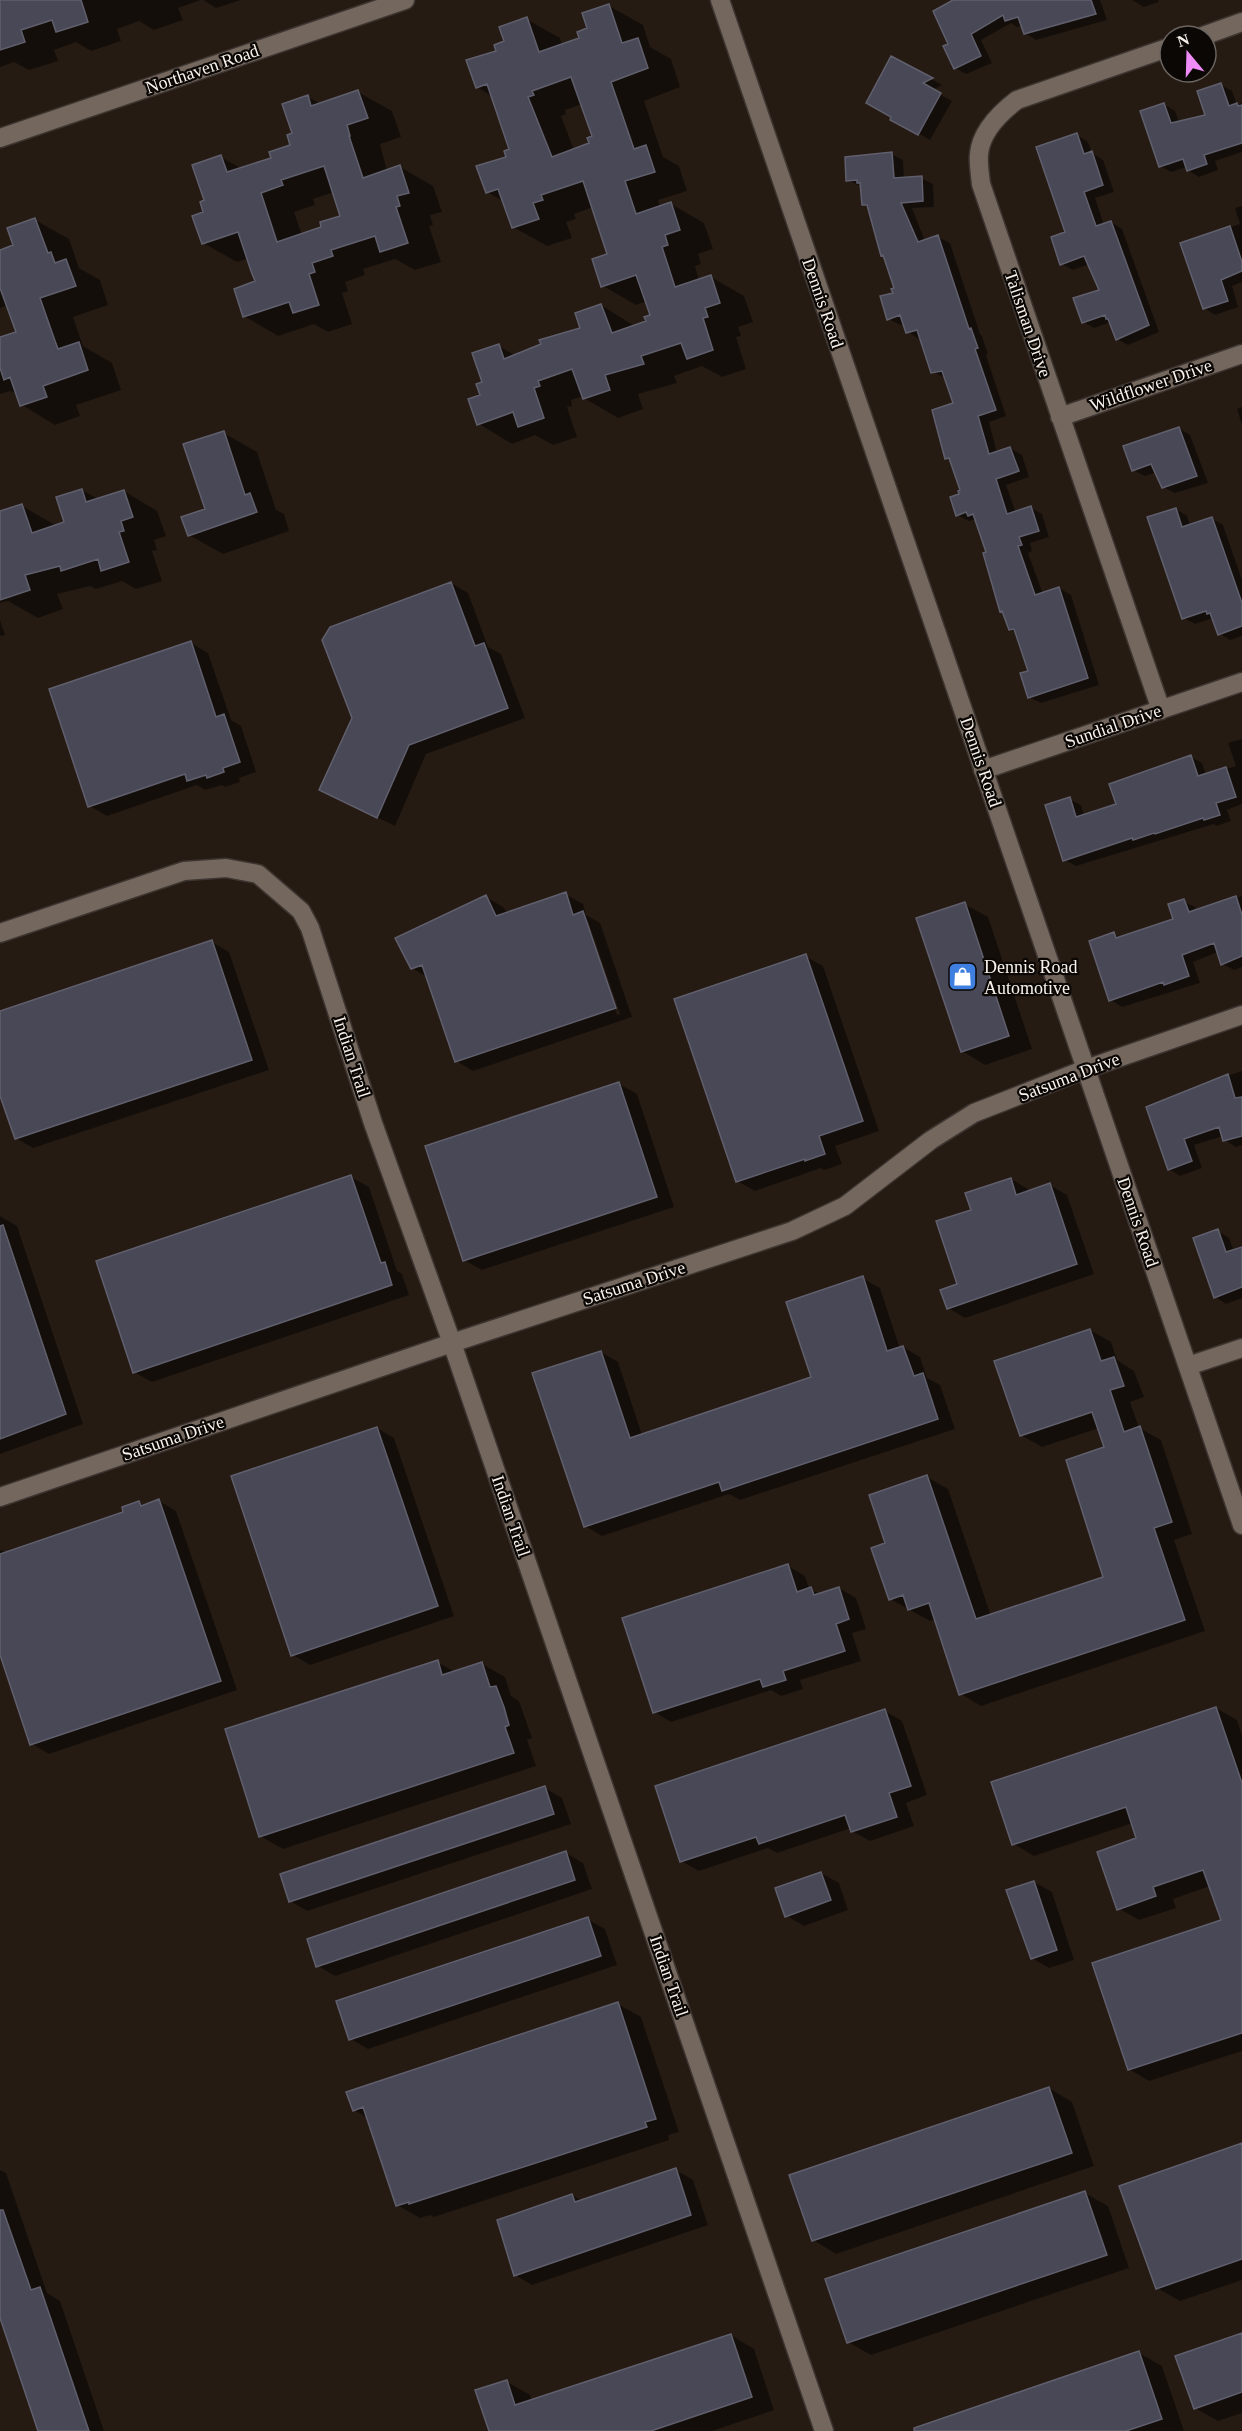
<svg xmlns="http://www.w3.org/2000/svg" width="1242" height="2431" font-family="'Times New Roman',serif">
  <rect width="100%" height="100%" fill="#261b13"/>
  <path fill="#0007" fill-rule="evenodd" d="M0 0H201L178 8 183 20 154 30 139 21 117 29 121 41 91 51 76 42 54 50 58 61 29 70 14 62 0 67Z
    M203 0H241L216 8Z
    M956 0H1100L1107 20 1036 40 1025 33 1023 25 1017 27 1011 23 981 40 992 63 966 74 955 68 950 45Z
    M1158 0 1159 2 1144 7 1132 0Z
    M609 6 643 25 650 47 671 59 680 87 644 101 663 157 679 166 687 191 658 200 660 207 671 204 704 223 713 249 698 254 701 264 695 266 699 280 711 277 744 296 753 322 738 327 741 336 736 337 746 369 722 377 702 366 674 376 677 383 638 394 643 409 618 418 584 398 583 396 571 400 572 406 567 407 577 437 553 445 535 435 512 444 479 424 470 400 481 396 483 383 499 346 516 356 582 329 601 305 636 327 648 322 652 316 647 301 636 305 603 286 609 255 593 207 574 214 576 219 566 222 572 238 547 246 513 227 505 202 487 192 511 150 493 97 477 87 498 52 526 19 560 38 562 45 581 39ZM582 104 594 137 591 144 574 150 561 116 566 114 565 110Z
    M892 58 942 85 932 90 952 101 930 140 892 119Z
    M1221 85 1232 91 1237 105 1242 103V152L1215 161 1218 170 1199 177 1188 170 1187 167 1171 172 1160 166 1164 104 1175 111 1179 122 1207 117Z
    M358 92 392 111 401 137 380 144 387 171 400 167 433 186 442 212 430 215 433 225 429 226 441 262 415 270 395 259 363 269 365 275 345 282 348 291 342 293 352 324 328 332 314 324 278 336 244 316 257 282 249 258 237 262 203 243 206 201 221 157 242 169 273 159 292 146 294 134 308 97 321 104ZM334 192 342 217 323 228 302 235 294 212 315 205 313 199Z
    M1077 135 1088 142 1092 153 1103 160 1114 192 1095 198 1104 225 1111 222 1122 229 1159 332 1128 345 1117 339 1111 322 1094 328 1083 322 1101 291 1089 264 1073 270 1062 264Z
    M891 154 903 160 904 179 921 178 933 184 934 207 912 208 925 241 938 237 950 243 980 334 982 336 988 354 986 355 1006 416 989 422 997 453 1010 448 1022 455 1029 477 1006 485 1016 513 1031 508 1042 514 1049 537 1030 543 1032 551 1028 553 1043 594 1059 588 1071 595 1099 685 1041 703 1029 697 1030 672 1018 634 1010 629 977 519 969 521 957 515 962 491 951 461 947 458 955 404 946 378 933 372 921 338 919 339 908 332 905 324 900 325 889 319 896 289 870 208 863 205 862 187 848 180Z
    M1242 206V282L1232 286 1238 307 1215 315 1204 308 1182 243 1240 224 1235 208Z
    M35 220 69 239 79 268 100 280 108 305 73 317 83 346 112 363 121 390 76 405 80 416 55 425 22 405 17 393 10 391 0 394V339L18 333 8 305 0 308V251L15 246Z
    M1242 407V425L1237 409Z
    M1179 428 1190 435 1208 483 1175 493 1163 487 1157 472 1145 476 1133 470Z
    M224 433 257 452 276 510 284 514 289 531 223 554 189 535 207 510Z
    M82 490 98 499 124 491 157 511 166 536 154 540 157 550 152 551 162 581 136 589 122 581 96 589 90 586 57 594 63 609 38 618 8 601 0 603V513L22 506 55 525 66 523Z
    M1176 509 1187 516 1190 526 1211 518 1223 525 1242 580V636L1230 640 1219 633 1213 618 1195 624 1184 618Z
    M451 583 468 593 488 647 501 654 525 718 426 754 395 826 321 790Z
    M0 620 5 635 0 636Z
    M191 643 208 653 231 720 241 726 256 772 239 778 240 782 225 787 222 785 205 790 197 785 107 816 90 806Z
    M1242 739V804L1227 810 1231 821 1216 826 1214 824 1076 866 1065 860 1069 799 1081 805 1084 816 1118 805 1191 757 1202 763 1206 775 1236 766 1228 743Z
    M565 894 583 904 586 915 600 923 632 1017 473 1071 456 1061 427 977 412 968 486 897 503 907 507 913ZM585 921H588L620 1014 617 1015Z
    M1242 896V967L1234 970 1222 964 1218 952 1193 962 1200 983 1122 1007 1111 1000 1114 934 1121 938 1175 920 1183 901 1195 907 1196 911Z
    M964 904 988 917 1032 1049 985 1065 962 1051Z
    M212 942 229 952 269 1070 33 1148 16 1138 0 1091V1012Z
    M805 956 823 966 879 1131 835 1146 842 1164 824 1170 821 1168 755 1191 737 1181Z
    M1242 1071V1145L1236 1147 1225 1140 1223 1136 1194 1145 1202 1168 1180 1176 1169 1169 1204 1084Z
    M619 1084 637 1094 674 1207 482 1270 464 1260Z
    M351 1177 369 1187 397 1271 402 1274 409 1295 152 1382 134 1372Z
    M1011 1179 1028 1189 1029 1192 1050 1185 1067 1195 1094 1274 965 1318 948 1308 959 1285 973 1211Z
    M0 1216 17 1226 83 1424 0 1454Z
    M1218 1231 1229 1238 1234 1251 1242 1248V1298L1226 1304 1215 1297Z
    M862 1278 880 1288 900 1349 903 1347 920 1357 927 1378 940 1385 955 1429 740 1500 729 1494 602 1536 585 1526 601 1352 618 1362 642 1435 813 1378Z
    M1090 1330 1111 1342 1117 1360 1134 1371 1144 1397 1130 1402 1139 1428 1161 1440 1192 1534 1174 1540 1205 1631 981 1706 961 1694 936 1619 930 1621 890 1599 887 1544 927 1477 948 1489 991 1616 1104 1578 1106 1448 1099 1428 1042 1447 1021 1435Z
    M377 1428 394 1438 454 1616 310 1665 293 1655Z
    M159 1501 176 1511 237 1690 49 1754 32 1744 0 1653V1550L8 1553 125 1513 139 1502 145 1506Z
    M788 1566 805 1576 809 1589 820 1594 839 1588 856 1598 866 1629 852 1633 861 1661 800 1680 803 1689 781 1696 771 1690 671 1722 654 1712Z
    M437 1662 455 1672 482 1664 505 1677 511 1696 519 1701 532 1738 527 1740 536 1766 283 1849 260 1836Z
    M1216 1708 1237 1720 1242 1736V2051L1149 2081 1129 2069 1223 1921 1210 1886 1173 1899 1176 1908 1139 1920 1118 1908 1138 1839 1133 1823 1034 1856 1014 1844Z
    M885 1711 902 1721 927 1795 906 1803 914 1826 870 1841 852 1831 851 1828 777 1853 768 1848 699 1871 681 1861Z
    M545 1788 562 1798 571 1824 307 1911 290 1901Z
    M566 1853 583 1863 592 1889 335 1976 318 1966Z
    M821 1873 839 1883 848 1910 804 1926 787 1916Z
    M1034 1882 1052 1892 1074 1960 1049 1968 1032 1958Z
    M587 1919 605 1929 617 1965 368 2049 351 2039Z
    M618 2004 641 2017 679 2132 668 2135 669 2140 434 2217 430 2215 420 2218 397 2205 368 2118 354 2110Z
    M1049 2088 1072 2102 1094 2166 836 2254 813 2240Z
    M1242 2145V2280L1180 2301 1157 2288Z
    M0 2170 6 2173 47 2293 60 2301 104 2431H40L0 2314Z
    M676 2170 693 2180 708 2225 532 2285 515 2275 572 2195 582 2201Z
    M1085 2193 1108 2206 1129 2268 871 2355 848 2342Z
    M1242 2334V2413L1218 2421 1195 2408Z
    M731 2335 754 2349 774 2410 712 2431H490L507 2382 530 2395 532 2401Z
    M1139 2353 1162 2366 1184 2431H910Z"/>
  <path fill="#494856" stroke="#605f6d" stroke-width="1.5" fill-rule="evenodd" d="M0 0H81L88 22 56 32 52 20 21 30 25 42 0 50Z
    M953 0H1091L1096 14 1024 34 1018 17 1005 21 1003 15 971 34 981 56 954 69 943 46 948 44 933 11Z
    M609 4 622 43 638 38 648 68 611 82 634 149 646 145 655 172 625 181 636 214 671 202 680 230 665 235 668 245 662 247 675 287 711 275 720 303 705 308 708 317 703 318 713 350 687 359 681 343 641 356 644 364 605 375 610 390 583 399 572 369 538 381 540 386 534 388 544 418 518 427 513 412 477 425 468 399 480 395 476 384 482 382 472 353 499 344 504 359 541 344 539 340 580 328 575 313 601 304 612 333 646 321 644 317 650 315 636 275 601 287 592 259 607 254 583 181 541 195 543 200 533 203 539 219 512 228 498 189 486 193 476 166 506 157 504 151 509 149 487 84 476 88 466 60 496 51 494 45 504 41 499 27 527 17 539 52 579 38 577 32 587 28 582 13ZM571 77 592 136 587 138 589 143 552 157 528 97 534 95 532 91Z
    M891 56 933 78 923 83 941 93 918 135 890 120 891 117 866 103Z
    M1221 83 1229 106 1237 103 1238 106 1242 105V143L1204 155 1207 164 1187 171 1183 159 1159 167 1140 111 1164 103 1171 123 1205 115 1197 91Z
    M358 90 368 118 347 125 350 136H349L363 178 400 165 409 193 397 196 400 206 396 207 408 243 380 252 375 236 331 250 333 256 312 263 315 272 309 274 319 305 293 313 289 302 243 317 234 289 255 281 251 271 238 232 202 244 192 216 203 212 200 202 204 200 192 165 221 155 227 172 271 158 269 152 290 145 287 135 292 133 282 104 308 95 311 106ZM324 166 340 216 320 222 321 227 277 242 261 193 283 185 281 180Z
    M1077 133 1084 154 1092 151 1103 185 1084 192 1096 226 1111 221 1149 325 1116 340 1108 319H1106L1105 315 1082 323 1073 298 1099 290 1084 256 1060 265 1051 237 1065 232 1036 147Z
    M892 152 894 178 922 176 923 201 901 203 918 242 938 235 969 329 971 328 978 348 975 349 996 410 978 416 989 454 1010 447 1019 471 996 479 1007 514 1031 506 1039 531 1019 537 1022 545 1018 546 1035 595 1059 587 1088 678 1028 698 1020 673 1028 671 1014 629 1009 630 1002 611 1000 612 983 553 986 552 973 514 968 516 966 512 956 516 950 497 959 494 958 491 960 490 949 458 945 459 932 410 953 403 942 371 931 373 917 330 906 333 900 315 887 320 880 296 893 293 891 289 894 288 883 255 881 256 867 205H862L860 183H857V180L846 181 845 157Z
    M35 218 48 253 51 252 55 263 66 259 76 286 40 298 54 338 58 349 79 342 88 370 43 386 47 397 20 406 10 377 4 380 0 368V337L16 332 0 288V250L13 245 7 228Z
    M1230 226 1242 262V271L1221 280 1228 301 1203 309 1180 243Z
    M1179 427 1197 476 1162 488 1151 464 1132 471 1123 446Z
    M224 431 245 495 250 493 257 512 188 536 181 517 205 509 183 444Z
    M82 489 86 502 124 490 133 517 121 521 124 531 119 532 129 562 101 571 98 559 61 571 60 566 25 575 30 590 0 600V511L22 504 32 533 64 522 56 497Z
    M1176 508 1182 527 1212 517 1242 603V626L1218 635 1210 613 1207 614 1206 611 1182 619 1147 517Z
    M451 582 475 646 484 643 508 708 409 745 377 818 319 790 352 718 322 640 330 627Z
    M191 641 216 717 224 714 240 762 223 768 224 772 207 778 206 775 187 781 185 774 88 807 49 689Z
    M1191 755 1198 776 1226 767 1236 797 1216 803 1220 815 1204 820 1203 818 1155 834 1154 833 1133 840 1132 838 1063 861 1045 805 1070 797 1076 817 1116 804 1109 784Z
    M566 892 573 915 583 911 616 1008 455 1062 422 965 411 969 395 938 486 895 496 916Z
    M1236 896 1242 915V956L1221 965 1214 943 1182 955 1189 976 1164 985 1163 982 1109 1001 1089 941 1114 932 1116 938 1173 919 1168 904 1184 899 1189 912Z
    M965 902 1009 1036 961 1052 916 918Z
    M212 940 252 1060 15 1139 0 1096V1011Z
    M806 954 863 1121 819 1136 825 1154 805 1161V1159L736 1182 674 999Z
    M1228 1074 1235 1098 1242 1097V1136L1223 1141 1219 1127 1184 1139 1192 1161 1168 1170 1146 1107Z
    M619 1082 657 1197 463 1261 425 1146Z
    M351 1175 381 1263 385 1262 392 1285 133 1373 96 1261Z
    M1011 1178 1016 1195 1050 1183 1077 1264 947 1309 940 1290 957 1284 936 1221 971 1210 965 1193Z
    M3 1225 66 1414 0 1439V1226Z
    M1218 1229 1226 1252 1242 1247V1287L1214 1298 1193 1238Z
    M863 1276 887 1351 903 1346 914 1376 923 1373 938 1419 722 1491 719 1482 584 1527 532 1373 601 1351 630 1438 811 1377 786 1302Z
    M1090 1329 1101 1361 1114 1357 1124 1386 1110 1390 1124 1432 1140 1426 1172 1522 1154 1528 1185 1620 959 1695 929 1603 908 1610 903 1595 889 1600 871 1548 885 1543 869 1495 927 1475 976 1619 1103 1577 1066 1460 1104 1447 1092 1412 1020 1436 994 1361Z
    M377 1427 438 1606 291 1656 231 1476Z
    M159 1499 221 1681 30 1745 0 1655V1554L123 1512 122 1507 139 1501 141 1506Z
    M788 1564 797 1592 811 1587 814 1595 839 1587 849 1619 836 1624 845 1651 783 1671 786 1680 763 1687 760 1679 653 1713 622 1618Z
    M438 1660 442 1675 482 1662 490 1687 496 1686 504 1707 509 1725 505 1727 514 1753 259 1837 225 1729Z
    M1216 1707 1242 1783V2033L1128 2070 1092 1963 1221 1920 1203 1870 1153 1887 1156 1896 1117 1910 1097 1852 1136 1838 1126 1807 1012 1845 991 1782Z
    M885 1709 911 1786 889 1793 897 1817 851 1832 845 1815 759 1844 756 1837 680 1862 655 1786Z
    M545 1786 554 1814 289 1902 280 1874Z
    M566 1851 575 1880 316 1967 307 1939Z
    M821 1872 831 1900 785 1917 775 1888Z
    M1034 1881 1057 1950 1031 1959 1006 1890Z
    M588 1917 601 1956 349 2040 336 2001Z
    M618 2002 656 2119 645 2122 647 2127 409 2204V2202L396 2206 363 2107 353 2111 346 2092Z
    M1049 2087 1072 2153 812 2241 789 2175Z
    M1242 2143V2259L1156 2289 1119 2186Z
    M676 2168 691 2215 514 2276 497 2220 572 2194 575 2202Z
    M1085 2191 1107 2255 847 2343 825 2279Z
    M0 2210H3L31 2290 40 2287 89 2431H38L0 2318Z
    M1242 2333V2392L1194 2409 1175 2356Z
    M731 2334 752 2397 651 2431H489L475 2390 507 2380 515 2405Z
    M1139 2351 1162 2419 1126 2431H914V2428Z"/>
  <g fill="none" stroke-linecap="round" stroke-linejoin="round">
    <defs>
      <path id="street" d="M1203 36 1242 22
        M1060 417 1242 354
        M1161 710 981 184C980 174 978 163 979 154 981 131 1000 113 1017 100L1170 47
        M983 770 1242 682
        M0 933 184 871 226 868 258 874 301 911 310 928 373 1123 452 1343 824 2431
        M1188 1366 1242 1348
        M0 1497 452 1343 792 1231 845 1206 931 1140 974 1113 1086 1069 1242 1015"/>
      <path id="secondary" d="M720 0 1242 1525
        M0 138 405 0"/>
    </defs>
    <use href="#street" stroke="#3d3531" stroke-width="21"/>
    <use href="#secondary" stroke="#3d3531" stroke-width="21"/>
    <use href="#street" stroke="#74675d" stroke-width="18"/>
    <use href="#secondary" stroke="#74675d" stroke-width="18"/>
  </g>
  <defs>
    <symbol id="shop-square" viewBox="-11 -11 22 22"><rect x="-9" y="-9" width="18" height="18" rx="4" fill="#3f7fe0" stroke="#0b0704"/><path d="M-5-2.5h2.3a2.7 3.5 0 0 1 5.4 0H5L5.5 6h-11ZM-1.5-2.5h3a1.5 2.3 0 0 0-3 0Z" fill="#fff"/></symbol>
  </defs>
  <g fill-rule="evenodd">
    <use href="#shop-square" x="946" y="960" width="33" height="33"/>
  </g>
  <g text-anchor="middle" stroke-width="4.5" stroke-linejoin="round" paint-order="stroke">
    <g font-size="18" fill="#f9f2ec" stroke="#0b0704">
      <text transform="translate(202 69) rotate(-19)" y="6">Northaven Road</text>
      <text transform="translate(823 303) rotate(71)" y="6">Dennis Road</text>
      <text transform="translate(1028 324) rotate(71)" y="6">Talisman Drive</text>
      <text transform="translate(1151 385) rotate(-19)" y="6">Wildflower Drive</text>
      <text transform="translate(1113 726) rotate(-19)" y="6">Sundial Drive</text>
      <text transform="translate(981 762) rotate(71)" y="6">Dennis Road</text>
      <text transform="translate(352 1057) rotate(72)" y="6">Indian Trail</text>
      <text transform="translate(1069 1077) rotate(-21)" y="6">Satsuma Drive</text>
      <text transform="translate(1138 1222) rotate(71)" y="6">Dennis Road</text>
      <text transform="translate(634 1283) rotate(-18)" y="6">Satsuma Drive</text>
      <text transform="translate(173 1438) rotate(-19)" y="6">Satsuma Drive</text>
      <text transform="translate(511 1516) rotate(71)" y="6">Indian Trail</text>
      <text transform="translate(669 1976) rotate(71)" y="6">Indian Trail</text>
    </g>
    <g font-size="18" fill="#f9f2ec" stroke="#0b0704" text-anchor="start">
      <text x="984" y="973">Dennis Road<tspan x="984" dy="21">Automotive</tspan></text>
    </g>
  </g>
  <g transform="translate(1188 54) rotate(341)"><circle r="28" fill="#0b0704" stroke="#6a6561" stroke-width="1.5"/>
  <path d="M0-4.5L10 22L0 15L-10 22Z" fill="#ee8bf7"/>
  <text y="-9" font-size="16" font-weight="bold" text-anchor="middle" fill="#f9f2ec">N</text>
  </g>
</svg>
